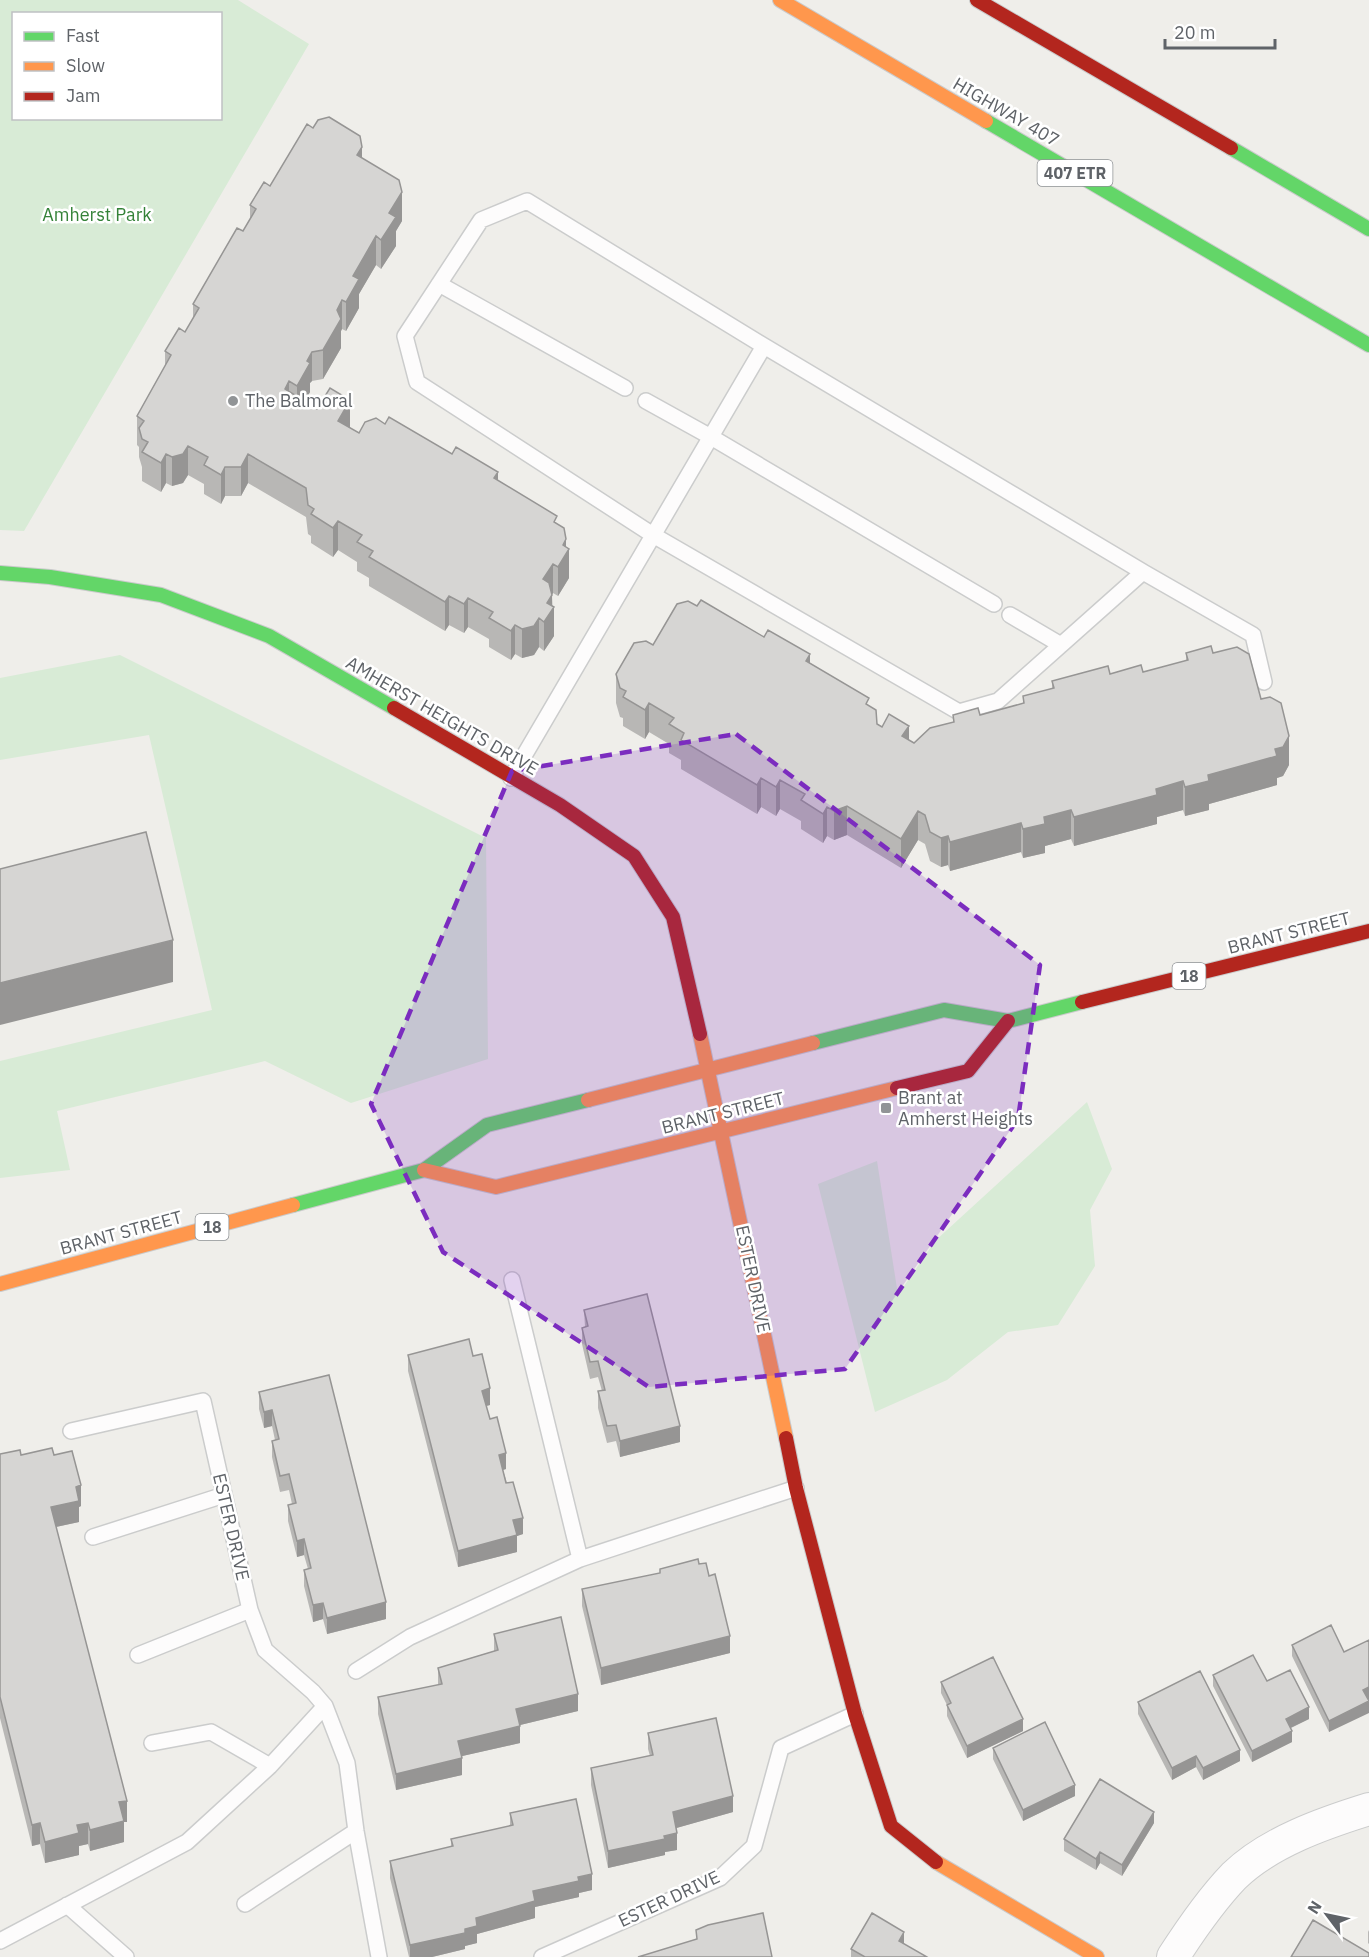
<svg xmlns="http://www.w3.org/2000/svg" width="1369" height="1957" font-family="'IBM Plex Sans',sans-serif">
  <rect width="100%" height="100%" fill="#efeeea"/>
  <path fill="#d8ebd6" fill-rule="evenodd" d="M0 0H238L309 44 24 531 0 530ZM14 14H220V118H14Z
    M120 655 486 838 488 1059 351 1103 265 1061 57 1111 70 1170 0 1178V1061L212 1010 149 735 0 760V678Z
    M1087 1102 1112 1169 1090 1210 1095 1266 1058 1325 1008 1332 947 1380 875 1412 818 1184 877 1161 898 1295 935 1241Z"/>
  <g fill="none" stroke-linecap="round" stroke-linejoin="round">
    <defs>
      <path id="lane" d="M439 284 625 388
        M646 401 711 437 994 604
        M1143 572 764 346 527 201 481 220 405 336 417 382 653 535 959 712 998 701 1143 572 1253 635 1264 682
        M1010 615 1061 645
        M511 778 764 346
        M512 1280 580 1559
        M71 1431 203 1401 250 1610 265 1650 313 1692 325 1706 347 1763 356 1831 379 1957
        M93 1537 224 1495
        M138 1655 250 1610
        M356 1671 410 1637 580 1559 796 1488
        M152 1743 211 1732 270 1766
        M245 1904 356 1831
        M67 1905 126 1957
        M0 1941 187 1842 270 1766 325 1706
        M542 1957 720 1878 754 1846 781 1748 855 1714"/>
      <path id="street" d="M1173 1957C1191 1929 1211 1900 1234 1876 1269 1842 1324 1823 1369 1809"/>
      <path id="fast" d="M986 121 1369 345
        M1231 148 1369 229
        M0 573 50 577 161 595 269 636 394 708
        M813 1043 944 1010 1008 1021 1082 1002
        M293 1205 424 1170 487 1125 588 1100"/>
      <path id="slow" d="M780 0 986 121
        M700 1034 786 1438
        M588 1100 813 1043
        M424 1170 496 1187 897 1088
        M0 1284 293 1205
        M936 1862 1097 1957"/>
      <path id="jam" d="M977 0 1231 148
        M394 708 560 805 634 856 673 917 700 1034
        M1082 1002 1369 931
        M897 1088 968 1071 1008 1021
        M786 1438 796 1488 855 1714 891 1826 936 1862"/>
    </defs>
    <use href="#lane" stroke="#cbcccc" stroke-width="18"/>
    <use href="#street" stroke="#cbcccc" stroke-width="34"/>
    <use href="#fast" stroke="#cacacb" stroke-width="16"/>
    <use href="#slow" stroke="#cacacb" stroke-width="16"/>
    <use href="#jam" stroke="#cacacb" stroke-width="16"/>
    <use href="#lane" stroke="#fdfcfc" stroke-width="15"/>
    <use href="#street" stroke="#fdfcfc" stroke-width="32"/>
    <use href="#fast" stroke="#63d668" stroke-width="14"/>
    <use href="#slow" stroke="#ff974d" stroke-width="14"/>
    <use href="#jam" stroke="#b3261e" stroke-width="14"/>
  </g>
  <path fill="#b8b7b5" d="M362 158 402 221 396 231V246L381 269 376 265 359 294V308L346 331 342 329 341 331V348L323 379 312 381 310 383V392L305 401 359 433 498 481 557 524 566 547 569 578 558 596 553 593 552 595 554 636 544 651 539 647 534 655 522 658 515 654 511 660 489 647V639L468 627 464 633 449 625 445 631 369 586V578L357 571V562L338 550 333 557 311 543V536L308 534 306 517 248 483 241 496H225L221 504 204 494V484L188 475 183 483 172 486 166 483 161 492 142 481V467L139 457V447L137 445V416L165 366V351L185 332 193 318V304L243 231 250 219V205L270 186Z
    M697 606 810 663 869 706 877 724 914 743 953 722V715H980L1023 704V696L1052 689V681L1110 674 1143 672 1186 661V653H1213L1261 699 1289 765 1283 776 1277 778V785L1209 804V810L1185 816 1183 810 1157 817V824L1074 846 1071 839 1045 846V853L1023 858 1021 852 950 871 948 865 941 867 930 861 925 844 918 840 901 868 847 835 834 840 827 836 823 843 801 829V821L780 809 776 816 761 807 757 814 681 769V760L669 753V744L649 732 645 739 623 726V718L620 717 616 703V674L653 645Z
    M584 1310 680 1442 620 1457 616 1441 607 1443 598 1408V1391H602L598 1377 590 1379 582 1344V1328L585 1327Z
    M408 1355 473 1356 490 1405 486 1406 490 1419 506 1469 503 1470 523 1534 517 1536V1552L458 1567 408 1371Z
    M329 1375 386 1619 327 1634 323 1619 313 1622 304 1586V1570L308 1569 304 1555 297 1557 288 1521V1505L292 1504 289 1490 280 1492 272 1457V1441L275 1440 272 1426 264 1428 259 1409V1392Z
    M0 1454 54 1455 81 1506 79 1507V1522L56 1527 127 1822H124V1842L90 1851 88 1844 79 1846V1855L45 1863 40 1844 32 1846 0 1718Z
    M660 1569 730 1653 601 1685 582 1606V1589L660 1574Z
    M494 1634 578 1711 520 1725V1743L462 1756V1775L396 1790 378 1714V1697L438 1685V1668L494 1651Z
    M1369 1640V1699L1329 1732 1292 1656V1645L1344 1652Z
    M1213 1675 1267 1681 1309 1719 1291 1728 1292 1742 1252 1762 1213 1686Z
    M941 1682 1023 1731 967 1758 947 1716V1705L941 1693Z
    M1138 1702 1240 1761 1203 1780 1196 1767 1172 1780 1138 1714Z
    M648 1733 733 1812 676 1828 677 1850 665 1852V1855L608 1868 591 1785V1768L650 1756 648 1749Z
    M993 1748 1075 1796 1023 1821 993 1759Z
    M510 1813 592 1890 579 1893V1897L535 1907V1918L477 1934V1943L465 1946V1949L432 1957H409L390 1878V1861L451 1847V1839L510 1826Z
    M1154 1823 1122 1876 1100 1863 1096 1870 1064 1851V1839Z
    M1369 1930V1944L1368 1943V1932Z
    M904 1944 927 1957H851V1949Z"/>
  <path fill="#969594" d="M362 147V176L357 155Z
    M402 192V221L396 231V246L381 269V240L389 213Z
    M376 236V265L359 294V308L346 331V302L353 276Z
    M342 300V329L341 331V348L323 379V350L337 310Z
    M312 352V381L310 383V392L297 415V386L307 361Z
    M289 381V410L285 389Z
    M350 400V429L338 421Z
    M188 446V475L183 483 172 486V457Z
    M166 454V483L161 492V463Z
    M248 454V483L241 496V467Z
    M225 467V496L221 504V475Z
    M498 472V501L494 478Z
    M338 521V550L333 557V528Z
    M566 539V553L569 549V578L558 596V567L563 545Z
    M553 564V593L543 608V579Z
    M552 595V610L554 607V636L544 651V622L547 603Z
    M449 596V625L445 631V602Z
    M468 598V627L464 633V604Z
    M539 618V647L534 655 522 658V629Z
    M515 625V654L511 660V631Z
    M810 654V683L806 661Z
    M649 703V732L645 739V710Z
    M909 726V755L902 736Z
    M1289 736V765L1283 776 1277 778V785L1209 804V810L1185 816V787L1208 775 1275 749Z
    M761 778V807L757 814V785Z
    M780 780V809L776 816V787Z
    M1183 781V810L1157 817V824L1074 846V817L1156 789Z
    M847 806V835L834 840V811Z
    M827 807V836L823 843V814Z
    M1071 810V839L1045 846V853L1023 858V829L1044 817Z
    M918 811V840L901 868V839Z
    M1021 823V852L950 871V842Z
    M948 836V865L941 867V838Z
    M173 940V982L0 1025V983Z
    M490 1388V1405L482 1407V1391Z
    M272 1410V1426L264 1428V1412Z
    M680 1426V1442L620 1457V1441Z
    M506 1453V1469L499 1471V1455Z
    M81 1485V1506L79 1507V1522L51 1528V1507L76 1487Z
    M523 1518V1534L517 1536V1552L458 1567V1551L513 1520Z
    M304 1539V1555L297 1557V1541Z
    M386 1602V1619L327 1634V1618Z
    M323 1603V1619L313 1622V1605Z
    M730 1636V1653L601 1685V1668Z
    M1369 1687V1699L1363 1701V1690Z
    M578 1694V1711L516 1726V1709Z
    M1369 1701V1713L1329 1732V1721Z
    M1309 1707V1719L1286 1730V1719Z
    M1023 1719V1731L967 1758V1746Z
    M520 1726V1743L458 1757V1741Z
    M1292 1731V1742L1252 1762V1751Z
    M1240 1750V1761L1203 1780V1768Z
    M1196 1756V1767L1172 1780V1768Z
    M462 1758V1775L396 1790V1774Z
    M1075 1785V1796L1023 1821V1810Z
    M733 1796V1812L673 1829V1812Z
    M127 1801V1822H124V1842L90 1851V1830L119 1802Z
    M1154 1812V1823L1122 1876V1865Z
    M40 1823V1844L32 1846V1825Z
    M88 1823V1844L79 1846V1855L45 1863V1842L77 1825Z
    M677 1833V1850L665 1852V1855L608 1868V1851Z
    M1100 1852V1863L1096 1870V1859Z
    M592 1874V1890L579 1893V1897L535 1907V1918L477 1934V1943L465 1946V1949L432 1957H410V1945L476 1918 533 1891 578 1877Z
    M904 1932V1949L899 1941Z"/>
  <path fill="#d6d5d3" stroke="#969594" stroke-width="1.5" d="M329 117 360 136 362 147 357 155 399 180 402 192 389 213 396 217 381 240 376 236 353 276 359 279 346 302 342 300 337 310 341 319 323 350 312 352 307 361 310 363 297 386 289 381 285 389 317 409 330 388 350 400 338 421 359 433 365 422 376 418 385 424 389 417 452 454 456 447 498 472 494 478 557 516 554 522 564 528 566 539 563 545 569 549 558 567 553 564 543 579 549 583 552 595 547 603 554 607 544 622 539 618 534 626 522 629 515 625 511 631 489 618 493 612 468 598 464 604 449 596 445 602 369 557 373 551 357 542 362 535 338 521 333 528 311 514 314 509 308 505 306 488 248 454 241 467H225L221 475 204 465 208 457 188 446 183 454 172 457 166 454 161 463 142 452 148 442 142 439 139 428 144 421 137 416 171 355 165 351 179 328 185 332 199 308 193 304 237 228 243 231 256 209 250 205 264 182 270 186 307 124 313 128 318 120Z
    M701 600 764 637 768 630 810 654 806 661 869 698 866 704 876 710 877 724 882 727 889 714 909 726 902 736 914 743 930 728 954 722 953 715 978 708 980 715 1024 703 1023 696 1054 688 1052 681 1108 666 1110 674 1141 665 1143 672 1188 660 1186 653 1211 646 1213 653 1237 647 1249 654 1261 699 1270 697 1281 703 1289 736 1283 747 1275 749 1277 756 1208 775 1209 781 1185 787 1183 781 1156 789 1157 795 1074 817 1071 810 1044 817 1045 824 1023 829 1021 823 950 842 948 836 941 838 930 832 925 815 918 811 901 839 847 806 834 811 827 807 823 814 801 800 805 794 780 780 776 787 761 778 757 785 681 740 684 733 669 724 674 718 649 703 645 710 623 697 626 691 620 688 616 674 634 643 646 641 653 645 677 604 688 601 697 606Z
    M146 832 173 940 0 983V869Z
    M647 1294 680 1426 620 1441 616 1425 607 1426 598 1391 605 1390 598 1361 590 1362 582 1328 588 1326 584 1310Z
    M469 1339 473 1356 482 1354 490 1388 482 1391 490 1419 497 1417 506 1453 499 1455 506 1483 513 1482 523 1518 513 1520 517 1535 458 1551 408 1355Z
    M329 1375 386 1602 327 1618 323 1603 313 1605 304 1570 311 1568 304 1539 297 1541 288 1505 296 1503 289 1474 280 1476 272 1441 279 1439 272 1410 264 1412 259 1392Z
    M52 1448 54 1455 72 1451 81 1485 76 1487 79 1501 51 1507 127 1801 119 1802 124 1821 90 1830 88 1823 77 1825 79 1833 45 1842 40 1823 32 1825 0 1697V1454L20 1450 21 1455Z
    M698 1559 699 1564 706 1563 709 1576 715 1574 730 1636 601 1668 582 1589 660 1573V1569Z
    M561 1617 578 1694 516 1709 520 1726 458 1741 462 1758 396 1774 378 1697 442 1684 438 1668 498 1650 494 1634Z
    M1331 1625 1344 1652 1369 1640V1687L1363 1690 1369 1701 1329 1721 1292 1645Z
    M1253 1655 1267 1681 1290 1670 1309 1707 1286 1719 1292 1731 1252 1751 1213 1675Z
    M993 1657 1023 1719 967 1746 947 1705 951 1703 941 1682Z
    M1200 1671 1240 1750 1203 1768 1196 1756 1172 1768 1138 1702Z
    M716 1718 733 1796 673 1812 677 1833 664 1836 665 1839 608 1851 591 1768 653 1755 648 1733Z
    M1045 1722 1075 1785 1023 1810 993 1748Z
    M1100 1779 1154 1812 1122 1865 1100 1852 1096 1859 1064 1839Z
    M576 1799 592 1874 578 1877 579 1881 533 1891 535 1901 476 1918 477 1926 465 1929V1933L410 1945 390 1861 453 1846 451 1839 513 1825 510 1813Z
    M763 1913 772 1957H638L697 1939 696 1930 708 1925Z
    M872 1913 904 1932 899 1941 927 1957H865L851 1949Z
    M1313 1920 1369 1953V1957H1291Z"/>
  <path fill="#7b2cbf" fill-opacity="0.2" stroke="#7b2cbf" stroke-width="4.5" stroke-dasharray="12 8" stroke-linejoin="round" d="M736 734 1040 965 1018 1119 845 1369 649 1387 443 1252 371 1104 512 771Z"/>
  <g fill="#919496" stroke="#fff" stroke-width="2">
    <circle cx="233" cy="401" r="6"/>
    <rect x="880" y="1102" width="12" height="12" rx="3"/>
  </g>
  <g text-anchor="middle" stroke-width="5" stroke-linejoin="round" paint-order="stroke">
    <g fill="#fff" stroke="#8f9295" stroke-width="1.5">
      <rect x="1037.5" y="160" width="75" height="26" rx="4.5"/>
      <rect x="1172.5" y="963" width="33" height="26" rx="4.5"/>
      <rect x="195.5" y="1214" width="33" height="26" rx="4.5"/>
    </g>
    <g font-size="16" font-weight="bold" fill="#5f6368">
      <text x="1075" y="179">407 ETR</text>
      <text x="1189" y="982">18</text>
      <text x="212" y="1233">18</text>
    </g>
    <g font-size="18" fill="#5f6368" stroke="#fff">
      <text transform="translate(1006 112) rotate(30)" y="6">HIGHWAY 407</text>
      <text transform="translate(442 716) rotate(30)" y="6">AMHERST HEIGHTS DRIVE</text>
      <text transform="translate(1289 933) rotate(-14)" y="6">BRANT STREET</text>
      <text transform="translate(723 1113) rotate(-14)" y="6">BRANT STREET</text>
      <text transform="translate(121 1233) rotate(-15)" y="6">BRANT STREET</text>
      <text transform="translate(753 1279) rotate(78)" y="6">ESTER DRIVE</text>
      <text transform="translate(231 1527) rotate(77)" y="6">ESTER DRIVE</text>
      <text transform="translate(669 1899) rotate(-25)" y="6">ESTER DRIVE</text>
    </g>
    <g font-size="18" fill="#348238" stroke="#fff">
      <text x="97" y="221">Amherst Park</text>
    </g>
    <g font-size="18" fill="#5f6368" stroke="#fff" text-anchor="start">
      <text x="245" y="407">The Balmoral</text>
      <text x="898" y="1104">Brant at<tspan x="898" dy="21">Amherst Heights</tspan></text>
    </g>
  </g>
  <rect x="12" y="12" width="210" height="108" fill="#ffffff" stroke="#bfc1c3" stroke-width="1.5"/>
  <rect x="24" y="32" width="30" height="9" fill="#63d668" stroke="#bfc1c3" stroke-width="1.5"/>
  <text x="66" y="42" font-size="18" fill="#5f6368">Fast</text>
  <rect x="24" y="62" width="30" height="9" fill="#ff974d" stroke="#bfc1c3" stroke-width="1.5"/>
  <text x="66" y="72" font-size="18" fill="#5f6368">Slow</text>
  <rect x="24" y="92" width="30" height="9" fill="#b3261e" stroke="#bfc1c3" stroke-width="1.5"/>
  <text x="66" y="102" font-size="18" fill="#5f6368">Jam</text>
  <g transform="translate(1327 1915) rotate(302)" stroke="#ffffff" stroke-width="4.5" paint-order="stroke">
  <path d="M0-4.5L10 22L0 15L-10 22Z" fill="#5f6368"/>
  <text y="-9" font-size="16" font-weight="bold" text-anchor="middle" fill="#5f6368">N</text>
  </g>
  <path d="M1165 39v9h110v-9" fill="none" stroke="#5f6368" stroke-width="3"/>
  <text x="1174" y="39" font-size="18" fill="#5f6368" stroke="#ffffff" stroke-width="4.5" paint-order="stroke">20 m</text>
</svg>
